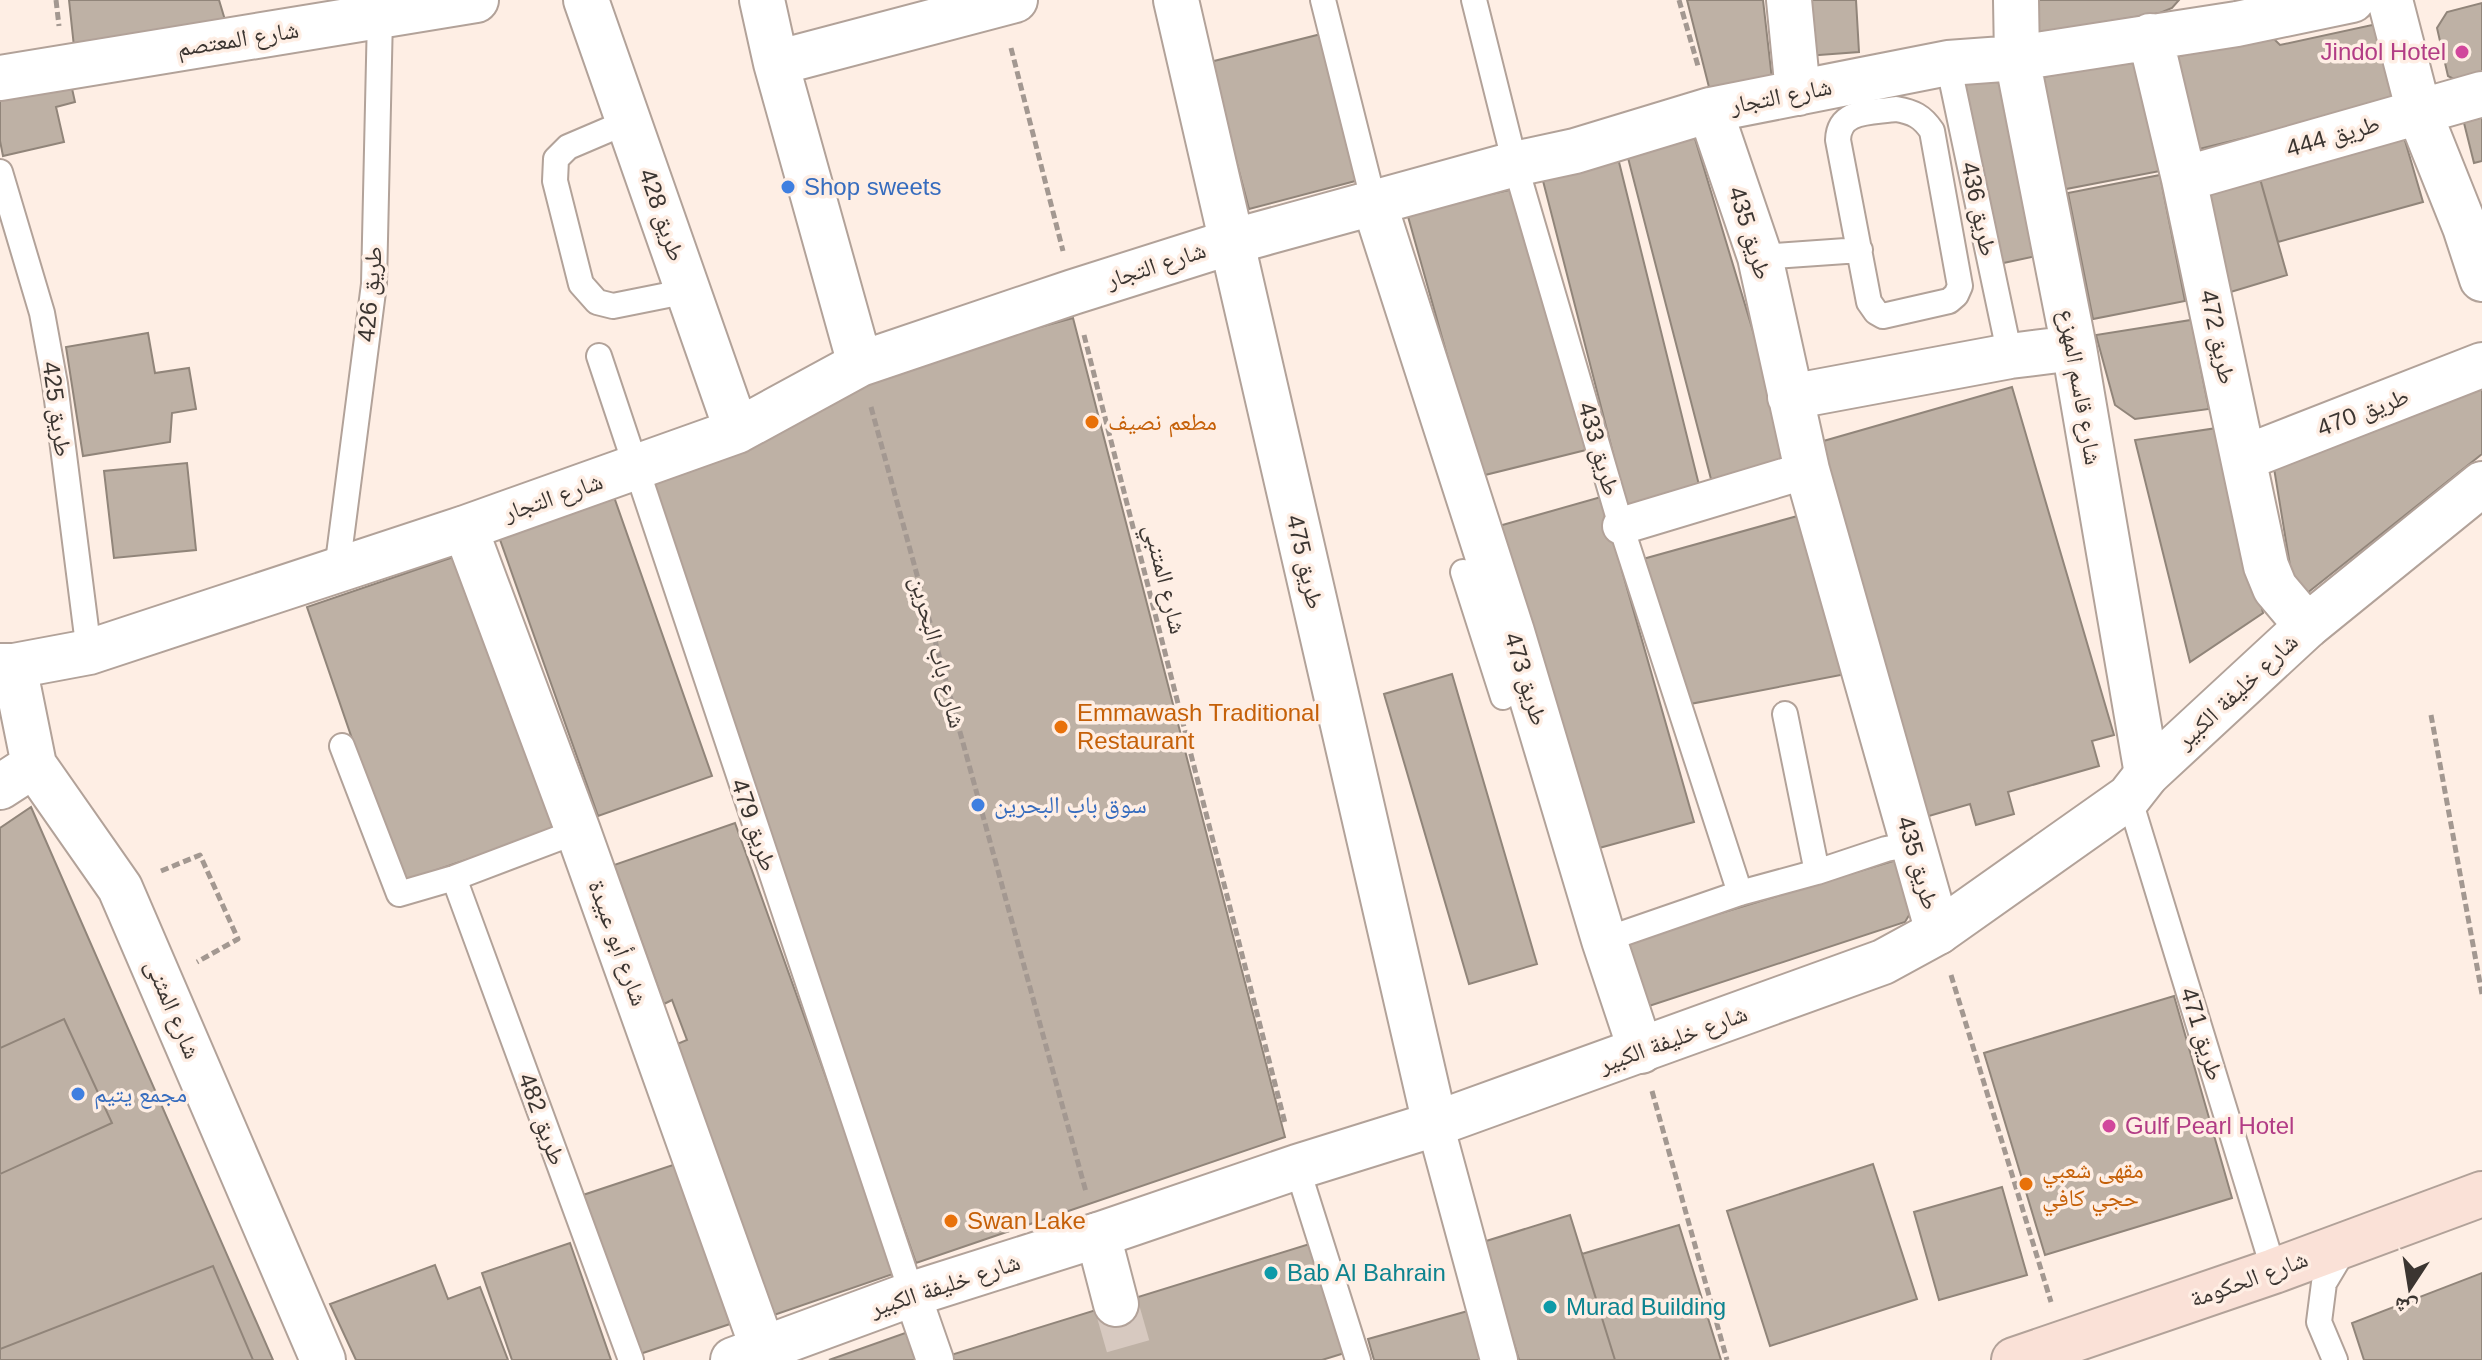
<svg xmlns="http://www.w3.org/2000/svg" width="2482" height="1360" font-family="Arial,'Noto Naskh Arabic',sans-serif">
  <rect width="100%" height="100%" fill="#feeee4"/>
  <path fill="#beb1a5" stroke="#91857a" stroke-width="2" d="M69 0H219L228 30 75 56Z
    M1687 0H1763L1773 88 1713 103Z
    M1802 0H1856L1859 52 1806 56Z
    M2022 0H2179L2172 8 2160 13 2080 26 2078 36H2022Z
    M2482 3V81L2465 85 2448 76 2437 28 2447 12Z
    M2372 25 2386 35 2402 91 2391 102 2191 151 2169 59 2267 32 2280 45Z
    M1325 33 1363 179 1249 209 1210 62Z
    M2138 59 2160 171 2061 190 2038 78Z
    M2010 65 2051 253 1994 265 1953 78Z
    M69 75 75 102 56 107 64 142 3 156 0 141V86Z
    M2482 114V161L2474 163 2463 119Z
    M2401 127 2423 202 2278 242 2257 168Z
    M1693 132 1793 464 1712 483 1627 154Z
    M1618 158 1700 489 1628 512 1542 177Z
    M2257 168 2287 275 2224 294 2199 185Z
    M2160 175 2185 301 2093 319 2068 193Z
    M1518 188 1586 450 1481 476 1407 213Z
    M1073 318 1285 1137 916 1263 641 473 850 379Z
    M2191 320 2209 409 2135 419 2115 405 2096 335Z
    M148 333 155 373 189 368 196 409 172 413 170 442 83 456 66 347Z
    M2482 376V454L2296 602 2271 450Z
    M2012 387 2114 735 2092 741 2099 766 2008 792 2014 814 1976 825 1970 804 1922 818 1813 444Z
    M2224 427 2263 613 2190 662 2135 440Z
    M187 463 196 550 114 558 104 471Z
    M613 494 712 776 598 816 498 534Z
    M1601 497 1694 822 1592 850 1499 526Z
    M1801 515 1846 674 1690 704 1643 559Z
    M465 553 560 828 401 882 307 607Z
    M1452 674 1537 964 1469 984 1384 694Z
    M31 807 273 1360H0V828Z
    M735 823 896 1273 774 1315 677 1044 687 1040 672 1000 664 1004 614 865Z
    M1903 858 1917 902 1905 922 1646 1007 1625 942Z
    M2174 996 2232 1198 2045 1255 1984 1053Z
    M64 1019 112 1123 0 1174V1048Z
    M676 1164 730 1324 634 1356 580 1196Z
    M1873 1164 1917 1299 1770 1346 1727 1211Z
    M2002 1187 2027 1275 1939 1300 1914 1212Z
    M1570 1215 1615 1360H1519L1483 1242Z
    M1679 1225 1721 1360H1615L1582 1254Z
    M1316 1242 1351 1351 1322 1360H942L941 1358Z
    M570 1243 611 1360H512L482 1273Z
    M435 1265 448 1299 480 1287 508 1360H356L330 1304Z
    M213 1266 253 1360H0V1349Z
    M2482 1273V1360H2364L2352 1323Z
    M1482 1307 1498 1360H1374L1368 1339Z
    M908 1332 917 1360H829Z"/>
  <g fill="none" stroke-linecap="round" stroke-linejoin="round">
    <path stroke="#d7c9c0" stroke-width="44" stroke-dasharray="44 22" stroke-linecap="butt" d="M1116 1304 1132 1360"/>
    <defs>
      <path id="service" d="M1323 0 1374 203
        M1474 0 1515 164 1621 526 1740 893
        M1948 63 2010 356
        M1896 109C1913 112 1922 116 1932 131L1960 286 1956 295 1949 301 1883 316 1876 312 1869 302 1838 140C1839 109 1871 113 1896 109Z
        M629 121 568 147 556 159 555 181 581 284 597 302 613 306 688 291
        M0 172 42 313 55 384 89 652
        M1760 257 1860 250
        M599 356 912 1294
        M337 570 374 284 380 16
        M1463 572 1503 697
        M1785 714 1817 872
        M342 746 399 894 454 878 578 831
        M2129 797 2274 1271
        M454 878 631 1360
        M1604 940 1740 893 1817 872 1886 849 1913 844
        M1297 1167 1358 1360
        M2335 1360 2319 1322 2324 1283 2345 1248"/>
      <path id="pedestrian" d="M1621 526 1807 470
        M1435 1124 1499 1360
        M912 1294 935 1360"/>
      <path id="minor" d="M586 0 737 431
        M762 0 776 63 860 364
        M1176 0 1435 1124
        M1789 0 1798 93
        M2016 0 2017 58 2074 348 2147 774
        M2390 0 2419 112 2465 227 2482 279
        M2150 36 2184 179 2266 566 2275 588 2307 626
        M776 63 1015 0
        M0 78 476 0
        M1710 110 1760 257 1807 470 1938 932
        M2184 179 2482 94
        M1374 203 1512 632 1604 940 1641 1051
        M1790 397 2010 356 2074 348
        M2244 458 2482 365
        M465 528 578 831 767 1360
        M0 666H14L89 652 465 528 737 431 860 364 1073 292 1231 242 1515 164 1575 151 1710 110 1948 63 2017 58 2237 24 2352 0
        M14 666 34 765 120 888 323 1360
        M0 787 34 765
        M1098 1235 1116 1304"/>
      <path id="tertiary" d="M733 1360 912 1294 1098 1235 1297 1167 1435 1124 1883 962 1938 932 2129 797 2147 774 2307 626 2482 484"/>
      <path id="secondary" d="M2014 1360 2274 1271 2482 1194"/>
    </defs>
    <use href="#service" stroke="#b2a299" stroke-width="28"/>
    <use href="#pedestrian" stroke="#b2a299" stroke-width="40"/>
    <use href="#minor" stroke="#b2a299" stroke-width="48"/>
    <use href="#tertiary" stroke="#b2a299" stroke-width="48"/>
    <use href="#secondary" stroke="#b2a299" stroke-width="48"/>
    <path stroke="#a39891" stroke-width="5" stroke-dasharray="8 4" stroke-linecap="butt" d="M56 0 59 26
      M1679 0 1698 66
      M1011 48 1063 251
      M1084 335 1285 1123
      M871 407 1086 1192
      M2431 715 2482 994
      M161 871 200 855 238 939 197 962
      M1951 975 2051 1302
      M1652 1091 1727 1360"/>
    <use href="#service" stroke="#fff" stroke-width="24"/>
    <use href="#pedestrian" stroke="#fff" stroke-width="36"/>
    <use href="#minor" stroke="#fff" stroke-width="44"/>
    <use href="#tertiary" stroke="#fff" stroke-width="44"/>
    <use href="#secondary" stroke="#fae1d7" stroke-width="44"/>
  </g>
  <g fill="#d1479c" stroke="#feeee4" stroke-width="3">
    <circle cx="2462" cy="52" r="8"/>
    <circle cx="2109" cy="1126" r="8"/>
  </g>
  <g fill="#3f7fe0" stroke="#feeee4" stroke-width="3">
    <circle cx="788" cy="187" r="8"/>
    <circle cx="978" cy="805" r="8"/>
    <circle cx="78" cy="1094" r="8"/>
  </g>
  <g fill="#e8710a" stroke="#feeee4" stroke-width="3">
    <circle cx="1092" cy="422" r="8"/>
    <circle cx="1061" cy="727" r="8"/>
    <circle cx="2026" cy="1184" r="8"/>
    <circle cx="951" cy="1221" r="8"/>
  </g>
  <g fill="#0f9aa8" stroke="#feeee4" stroke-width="3">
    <circle cx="1271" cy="1273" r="8"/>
    <circle cx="1550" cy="1307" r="8"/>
  </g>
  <g text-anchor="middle" stroke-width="7" stroke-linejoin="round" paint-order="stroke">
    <g font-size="24" fill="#3b3531" stroke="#feeee4">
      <text transform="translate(238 39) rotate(-9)" y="8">شارع المعتصم</text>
      <text transform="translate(1781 96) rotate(-11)" y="8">شارع التجار</text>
      <text transform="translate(2333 136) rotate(-16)" y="8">طريق 444</text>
      <text transform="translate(1979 209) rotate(78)" y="8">طريق 436</text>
      <text transform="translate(662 215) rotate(71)" y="8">طريق 428</text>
      <text transform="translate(1750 233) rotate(73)" y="8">طريق 435</text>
      <text transform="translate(1156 265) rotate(-18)" y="8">شارع التجار</text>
      <text transform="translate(370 294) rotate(-85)" y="8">طريق 426</text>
      <text transform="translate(2218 337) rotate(78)" y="8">طريق 472</text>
      <text transform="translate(2080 387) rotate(80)" y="8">شارع قاسم المهزع</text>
      <text transform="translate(57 409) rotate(82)" y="8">طريق 425</text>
      <text transform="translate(2363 412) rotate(-21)" y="8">طريق 470</text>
      <text transform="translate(1599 449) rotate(74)" y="8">طريق 433</text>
      <text transform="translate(553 497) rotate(-19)" y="8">شارع التجار</text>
      <text transform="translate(1305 562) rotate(77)" y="8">طريق 475</text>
      <text transform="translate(1165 579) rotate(76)" y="8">شارع المتنبي</text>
      <text transform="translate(938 652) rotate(75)" y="8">شارع باب البحرين</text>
      <text transform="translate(1526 679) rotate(73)" y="8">طريق 473</text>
      <text transform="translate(2237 691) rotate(-43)" y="8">شارع خليفة الكبير</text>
      <text transform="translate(754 825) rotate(71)" y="8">طريق 479</text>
      <text transform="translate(1918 863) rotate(74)" y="8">طريق 435</text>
      <text transform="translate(618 943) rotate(70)" y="8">شارع أبو عبيدة</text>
      <text transform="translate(173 1009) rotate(67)" y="8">شارع المثنى</text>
      <text transform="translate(2202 1034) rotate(73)" y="8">طريق 471</text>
      <text transform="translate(1673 1039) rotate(-20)" y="8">شارع خليفة الكبير</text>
      <text transform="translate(542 1119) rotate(70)" y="8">طريق 482</text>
      <text transform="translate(2249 1279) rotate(-20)" y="8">شارع الحكومة</text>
      <text transform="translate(945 1285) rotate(-18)" y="8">شارع خليفة الكبير</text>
    </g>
    <g font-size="24" fill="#b23c85" stroke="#feeee4" text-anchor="end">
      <text x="2446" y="60">Jindol Hotel</text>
      <text x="2125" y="1134" text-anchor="start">Gulf Pearl Hotel</text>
    </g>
    <g font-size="24" fill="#366cbe" stroke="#feeee4" text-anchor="start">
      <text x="804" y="195">Shop sweets</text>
      <text x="994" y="813">سوق باب البحرين</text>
      <text x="94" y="1102">مجمع يتيم</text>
    </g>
    <g font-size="24" fill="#c56008" stroke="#feeee4" text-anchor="start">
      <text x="1108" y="430">مطعم نصيف</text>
      <text x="1077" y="721">Emmawash Traditional<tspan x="1077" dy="28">Restaurant</tspan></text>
      <text x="2042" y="1178">مقهى شعبي<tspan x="2042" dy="28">حجي كافي</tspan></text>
      <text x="967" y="1229">Swan Lake</text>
    </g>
    <g font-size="24" fill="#0d838f" stroke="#feeee4" text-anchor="start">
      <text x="1287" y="1281">Bab Al Bahrain</text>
      <text x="1566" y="1315">Murad Building</text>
    </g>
  </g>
  <g transform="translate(2410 1288) rotate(192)" stroke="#feeee4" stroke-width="6" paint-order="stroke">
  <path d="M0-6L14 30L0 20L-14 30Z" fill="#3b3531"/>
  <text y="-12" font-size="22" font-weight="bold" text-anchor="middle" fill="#3b3531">ش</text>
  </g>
</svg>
